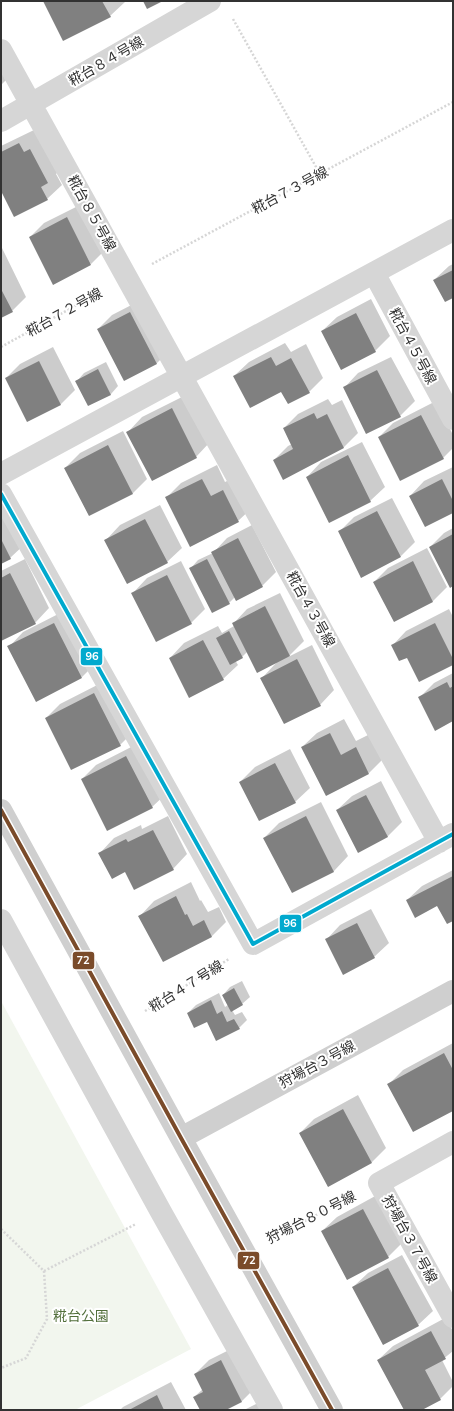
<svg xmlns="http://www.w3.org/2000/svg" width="454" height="1411" font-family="Mulish,'Noto Sans JP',sans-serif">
  <rect width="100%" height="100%" fill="#fff"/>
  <path fill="#f2f6ee" d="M1 1001 191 1349 75 1410H1Z"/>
  <path fill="#0003" d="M44 1H124L125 2 110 16Z
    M1 51 13 73 1 85Z
    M34 130 62 168 56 174 62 185 47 199 1 189V146Z
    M82 204 105 250 91 264 30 237 44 223Z
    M2 248 26 297 12 311 1 317Z
    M453 264V297L434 280 449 266Z
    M145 298 171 349 156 364 98 329 112 315Z
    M371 299 390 336 375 351 322 331 337 317Z
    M285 343 291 352 306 344 323 378 309 392 282 391 234 376 249 362Z
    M53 347 75 390 61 404 28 421 6 378 20 364Z
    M391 357 415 401 400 416 344 388 358 373Z
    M106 362 118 386 111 394 89 405 77 381 84 373Z
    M186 395 210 442 196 457 128 432 142 417Z
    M328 399 332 405 342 400 358 433 344 447 283 478 274 460 288 446 292 444 284 428 298 414Z
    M436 401 453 435V448L443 458 379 437 393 423Z
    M123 431 147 479 133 493 89 515 65 468 80 453Z
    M362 442 385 487 370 501 307 477 321 462Z
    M217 465 225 482 237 476 253 507 238 521 166 498 181 483Z
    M453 467V512L410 496 424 481Z
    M392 498 415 542 401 556 339 532 354 517Z
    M160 505 182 548 167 562 106 540 120 525Z
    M1 513 25 544 10 558 1 563Z
    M252 525 276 572 262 586 235 597 229 603 191 568 198 560 213 553 227 538Z
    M453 528V585L430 547 444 533Z
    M427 548 447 587 433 601 394 621 374 582 388 568Z
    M25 559 49 608 35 623 1 640V571Z
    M181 561 205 609 191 623 133 593 147 578Z
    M280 593 304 641 288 657 312 645 334 690 320 705 262 678 277 662 247 652 242 657 235 660 238 665 223 679 170 658 184 643 218 626 222 633 234 626 233 624 247 609Z
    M68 609 96 663 82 677 9 647 23 632Z
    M449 609 453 617V664L407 656 392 646 406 631Z
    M453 673V720L420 697 434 683Z
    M109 679 135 730 120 745 46 718 60 704Z
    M344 719 356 741 370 734 383 759 369 773 302 747 317 733Z
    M141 742 167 793 152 807 82 779 96 765Z
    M290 749 310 788 295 802 240 782 255 767Z
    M381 781 402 822 387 837 337 810 352 796Z
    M321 802 348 856 334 871 292 892 264 838 279 823Z
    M168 816 187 854 173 869 126 871 100 853 114 838 141 825 142 829Z
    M453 870V920L438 905 407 900 422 886Z
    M191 882 200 901 201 900 208 912 219 907 226 922 212 936 163 961 140 916 154 901Z
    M371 909 389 943 374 957 326 940 340 925Z
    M242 981 250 997 242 1004 232 1010 235 1015 242 1012 247 1020 239 1028 207 1021 188 1013 196 1005 219 993 225 1007 228 1005 223 995 230 987Z
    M453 1043V1110L388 1085 403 1070Z
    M358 1095 386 1148 372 1162 328 1186 300 1133 314 1119Z
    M377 1195 402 1243 388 1257 322 1231 337 1217Z
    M402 1255 433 1311 418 1325 353 1287 368 1273Z
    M445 1318 453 1331V1351L442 1360 453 1382V1386L440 1399 420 1410H405L378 1360 393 1346Z
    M235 1347 256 1387 242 1401 224 1410H201L194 1397 203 1389 195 1374 209 1360Z
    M171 1382 186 1410H120L123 1407Z
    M268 1398 274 1410H244Z"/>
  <path fill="#808080" d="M43 1H102L111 17 63 41Z
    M143 1H163L147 9Z
    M19 143 24 152 30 149 48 183 41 187 48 200 14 217 1 191V152Z
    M67 217 91 265 53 285 29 237Z
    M453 270V298L445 302 433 280Z
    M1 289 13 312 1 318Z
    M130 312 157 364 124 381 97 329Z
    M356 313 376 352 341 370 321 331Z
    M271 357 276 366 291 358 310 393 288 404 281 392 250 408 233 376Z
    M39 361 61 405 27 422 5 378Z
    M98 369 111 395 88 406 75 381Z
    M377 370 401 417 366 434 343 387Z
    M172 408 197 458 152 481 126 432Z
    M314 413 317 419 327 414 344 448 283 480 273 460 293 449 283 428Z
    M421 415 444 459 400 481 378 437Z
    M108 445 133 494 89 516 64 468Z
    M348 455 371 502 329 523 306 477Z
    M202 479 211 496 223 490 239 522 190 547 165 497Z
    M442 479 453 501V513L425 527 409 496Z
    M377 511 401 557 361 578 338 531Z
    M145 519 168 563 127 584 104 540Z
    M453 534V586L450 588 429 547Z
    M238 538 263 587 236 601 211 552Z
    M1 539 11 559 1 564Z
    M207 559 230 604 212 613 189 568Z
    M413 561 433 602 394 622 373 582Z
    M10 573 36 624 1 641V578Z
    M167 575 192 624 156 642 131 593Z
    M265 606 290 656 257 673 232 623Z
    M54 623 82 678 36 702 7 646Z
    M435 623 453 659V665L419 682 407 658 399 661 391 645Z
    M229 631 243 658 230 665 216 638Z
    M203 640 224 680 189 698 169 658Z
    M297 659 321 706 284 724 260 678Z
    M447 682 450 688 453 686V721L435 731 418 697Z
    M94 693 121 746 71 770 45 718Z
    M330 733 341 755 356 747 369 774 326 796 301 747Z
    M126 756 153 808 107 831 81 779Z
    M275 763 296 803 259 821 239 782Z
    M366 795 388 837 358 853 336 810Z
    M306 816 334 872 292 893 263 838Z
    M153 830 174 870 134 890 125 872 112 879 98 853 126 839 128 842Z
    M453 876V921L447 924 437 906 415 918 406 900Z
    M176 896 185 915 187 914 193 926 204 920 212 937 163 962 138 916Z
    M357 923 375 958 343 975 325 939Z
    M234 988 243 1005 231 1012 222 995Z
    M211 1000 217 1014 222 1011 227 1022 234 1019 240 1029 216 1041 207 1022 194 1028 187 1013Z
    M444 1053 453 1070V1111L413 1132 387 1084Z
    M343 1109 372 1163 328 1187 299 1133Z
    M363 1209 389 1258 347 1280 321 1231Z
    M388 1268 419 1326 383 1345 352 1287Z
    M431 1331 446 1359 425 1370 441 1400 422 1410H404L377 1360Z
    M221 1360 242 1402 226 1410H200L193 1397 203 1392 194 1374Z
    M157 1395 164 1410H129Z"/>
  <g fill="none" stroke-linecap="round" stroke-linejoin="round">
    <path stroke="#d6d6d6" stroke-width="2.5" stroke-dasharray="2 2" stroke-linecap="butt" d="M233 19 320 174
      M152 264 453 102
      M1 347 102 291
      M145 1011 229 959
      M1 1229 44 1271 47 1319 26 1358 1 1368
      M269 1239 354 1196
      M44 1271 136 1224"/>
    <path stroke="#d6d6d6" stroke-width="22" d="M1 50 439 842
      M1 121 210 1
      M374 273 453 419
      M1 474 453 230
      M1 494 253 944 453 834
      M1 920 161 1212 272 1410
      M453 1142 379 1183 453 1317"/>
    <path stroke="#cfcfcf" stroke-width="22" d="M1 810 181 1138 332 1410
      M181 1138 453 991"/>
    <defs>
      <path id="bus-1" d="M1 494 253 944 453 834"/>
      <path id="bus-2" d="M1 810 181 1138 332 1410"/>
    </defs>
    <use href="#bus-1" stroke="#fff" stroke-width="7"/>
    <use href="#bus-2" stroke="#fff" stroke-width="7"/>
    <use href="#bus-1" stroke="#00a9ce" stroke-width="4"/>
    <use href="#bus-2" stroke="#7a4b2a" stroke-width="4"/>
  </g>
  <g text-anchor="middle" stroke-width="4" stroke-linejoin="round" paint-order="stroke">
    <g font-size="14" fill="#323232" stroke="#fff">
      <text transform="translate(106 61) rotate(-30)" y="5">糀台８４号線</text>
      <text transform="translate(290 190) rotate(-28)" y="5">糀台７３号線</text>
      <text transform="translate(92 213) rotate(61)" y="5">糀台８５号線</text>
      <text transform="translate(64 312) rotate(-29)" y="5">糀台７２号線</text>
      <text transform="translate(413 346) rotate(62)" y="5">糀台４５号線</text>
      <text transform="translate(311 609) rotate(61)" y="5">糀台４３号線</text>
      <text transform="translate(186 986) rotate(-32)" y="5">糀台４７号線</text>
      <text transform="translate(317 1064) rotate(-28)" y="5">狩場台３号線</text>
      <text transform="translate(311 1217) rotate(-27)" y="5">狩場台８０号線</text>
      <text transform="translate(410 1239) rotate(61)" y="5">狩場台３７号線</text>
    </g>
    <g font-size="14" fill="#53703c" stroke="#fff">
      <text x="81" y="1321">糀台公園</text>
    </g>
  </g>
  <g stroke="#fff" stroke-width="1.5">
    <rect x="80" y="647" width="23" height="19" rx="4" fill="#00a9ce"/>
    <rect x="279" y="914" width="23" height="19" rx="4" fill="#00a9ce"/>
    <rect x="72" y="951" width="23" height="19" rx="4" fill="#7a4b2a"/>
    <rect x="237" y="1251" width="23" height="19" rx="4" fill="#7a4b2a"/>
  </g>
  <g font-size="11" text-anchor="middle" font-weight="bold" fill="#fff">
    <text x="92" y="660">96</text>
    <text x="290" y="927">96</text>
    <text x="83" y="964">72</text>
    <text x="249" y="1264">72</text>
  </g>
  <rect width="454" height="1411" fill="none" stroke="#323232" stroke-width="4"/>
</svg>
